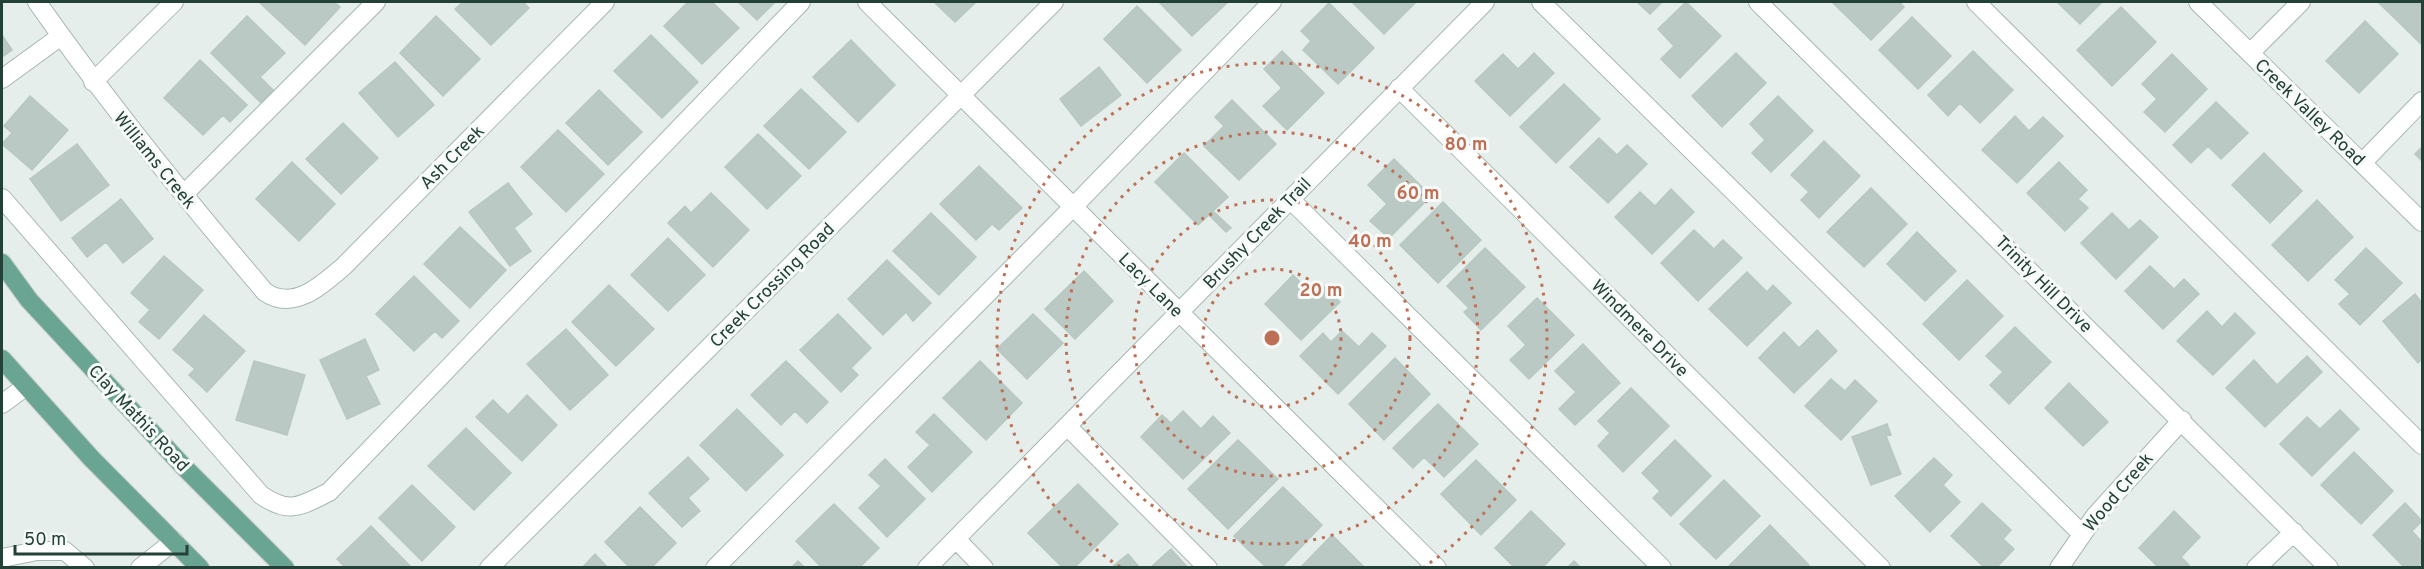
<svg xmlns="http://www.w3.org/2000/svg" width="2424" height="569" font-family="Overpass,sans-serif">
  <rect width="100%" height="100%" fill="#e5eeea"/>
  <path fill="#bac9c3" stroke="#b7c8c1" stroke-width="1.5" d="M259 2H334L340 7 305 45Z
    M463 2H523L529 8 491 45 455 9Z
    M688 2H712L739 28 702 64 664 26Z
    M738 2H775L757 20Z
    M934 2H976L955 22Z
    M1159 2H1228L1192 36Z
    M1352 2H1416L1384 34Z
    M1637 2H1662L1650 14Z
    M1686 2 1721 36 1680 78 1661 59 1674 46 1658 29Z
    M1832 2H1899L1904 7 1871 40Z
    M2057 2H2102L2080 24Z
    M2378 2H2422V45Z
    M1329 3 1374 48 1338 84 1303 50 1311 41 1301 31Z
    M1137 6 1181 50 1147 83 1104 39Z
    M2121 7 2156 42 2112 86 2077 50Z
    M247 16 285 53 260 77 276 93 264 106 211 53Z
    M436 16 480 59 443 96 400 53Z
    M1912 17 1951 56 1918 89 1879 50Z
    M2365 21 2398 54 2359 93 2326 61Z
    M2 35 12 50 2 57Z
    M651 35 698 82 662 118 614 71Z
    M851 40 895 85 858 122 813 77Z
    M1282 51 1324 93 1287 130 1263 106 1282 88 1264 69Z
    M1973 51 2013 90 1980 123 1960 103 1948 116 1928 95Z
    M1534 53 1554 73 1510 116 1475 81 1503 54 1518 69Z
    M1736 53 1766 83 1722 127 1692 96Z
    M2172 54 2207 89 2165 132 2144 112 2157 99 2142 84Z
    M200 60 247 105 230 122 223 115 203 135 164 98Z
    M395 62 434 105 398 137 359 93Z
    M1099 67 1121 95 1081 126 1060 99Z
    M1564 84 1600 119 1556 163 1520 127Z
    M801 89 846 132 809 169 764 126Z
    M599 90 642 132 608 165 566 123Z
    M30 96 68 130 32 170 2 144 12 133 4 126Z
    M1778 96 1813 131 1771 172 1752 153 1765 140 1750 124Z
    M1232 100 1276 144 1239 180 1204 146 1224 126 1215 117Z
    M2216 102 2248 133 2221 159 2208 146 2191 163 2173 145Z
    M2015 116 2029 131 2043 117 2063 136 2017 183 1982 150Z
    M343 123 378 158 341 194 306 159Z
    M558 130 604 174 566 212 521 167Z
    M758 134 801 176 767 209 725 167Z
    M1599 138 1617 155 1627 145 1647 164 1608 203 1570 167Z
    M1824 141 1860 176 1819 218 1801 200 1809 192 1791 175Z
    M77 144 109 185 61 221 30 179Z
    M2422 147V161L2415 154Z
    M1184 153 1228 197 1213 211 1231 228 1226 232 1209 215 1198 225 1155 182Z
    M2264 153 2302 191 2270 223 2232 185Z
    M1394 159 1431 196 1389 238 1370 221 1387 204 1368 185Z
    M292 162 335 204 299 241 256 199Z
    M2059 162 2087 190 2078 199 2088 208 2065 231 2027 193Z
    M979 166 1022 208 999 230 992 224 976 240 940 204Z
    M508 183 532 214 514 228 531 251 510 266 469 212Z
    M1871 188 1907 224 1864 267 1827 232Z
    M1671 189 1694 212 1652 254 1615 217 1640 192 1655 206Z
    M711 193 749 230 713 267 668 223 685 206 691 213Z
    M121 199 153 239 123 263 106 242 87 257 72 238Z
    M2317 200 2353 237 2308 281 2272 245Z
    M1443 202 1481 240 1438 283 1400 245Z
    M931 213 976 257 939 295 893 251Z
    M2112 213 2129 230 2140 220 2158 237 2116 279 2081 243Z
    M460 227 506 270 470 308 424 264Z
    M1694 230 1714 249 1723 240 1742 258 1698 301 1661 263Z
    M1917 232 1956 271 1925 301 1887 264Z
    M668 238 705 275 668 311 631 275Z
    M1485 248 1525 287 1481 330 1464 312 1469 308 1447 286Z
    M2366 248 2402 283 2360 325 2339 304 2350 294 2335 280Z
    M164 256 203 290 159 339 139 322 150 310 131 293Z
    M887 260 931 303 913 321 906 312 883 335 848 299Z
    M2150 266 2174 289 2184 279 2199 294 2163 329 2125 291Z
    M1084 271 1113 301 1075 339 1045 309Z
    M1747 272 1767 292 1773 285 1791 303 1747 346 1709 309Z
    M1293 275 1311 293 1320 283 1340 302 1301 340 1265 304Z
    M414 276 459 321 442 338 435 331 414 351 376 314Z
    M1967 280 2003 316 1959 360 1923 324Z
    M609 285 654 329 616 366 572 322Z
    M2415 294 2422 303V359L2418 363 2383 321Z
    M1537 298 1574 335 1529 379 1510 360 1526 345 1508 326Z
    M2207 311 2222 327 2235 313 2255 333 2213 375 2177 341Z
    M838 314 871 348 851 368 858 375 841 392 800 350Z
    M1033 314 1063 343 1027 379 997 349Z
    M204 315 245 351 207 392 189 375 195 369 173 350Z
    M2015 327 2051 362 2009 404 1990 385 2003 372 1986 356Z
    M566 329 608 375 570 410 527 364Z
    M1817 330 1837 351 1794 393 1759 358 1784 332 1799 348Z
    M1342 331 1359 347 1372 333 1386 346 1338 394 1300 356 1323 333 1331 342Z
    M365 339 379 370 366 376 380 404 347 419 320 360Z
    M1583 344 1620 383 1575 425 1559 409 1576 392 1555 371Z
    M2307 356 2322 372 2265 427 2226 388 2254 360 2277 385Z
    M1395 358 1430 394 1384 440 1349 404Z
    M254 361 305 375 287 435 236 420Z
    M786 361 828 402 807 423 795 411 781 425 751 395Z
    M980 361 1022 403 986 440 943 398Z
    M1831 379 1845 391 1855 380 1877 401 1841 440 1805 406Z
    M2069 383 2108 422 2083 446 2045 408Z
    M1631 388 1669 426 1623 472 1598 446 1610 433 1598 421Z
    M527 395 557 425 522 461 476 417 493 400 508 415Z
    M1438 404 1478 444 1444 477 1424 457 1413 468 1393 448Z
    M737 409 783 455 746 491 700 445Z
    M2340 410 2359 429 2312 476 2280 444 2307 417 2320 429Z
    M1183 411 1201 429 1213 416 1230 433 1183 479 1141 437 1162 415 1171 423Z
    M934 414 972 452 932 492 908 467 930 445 916 432Z
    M1887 424 1891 435 1886 436 1901 474 1871 485 1852 437Z
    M466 428 511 473 474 510 428 466Z
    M1238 440 1278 479 1228 529 1188 489Z
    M1675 440 1711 476 1671 516 1653 498 1660 491 1642 473Z
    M2354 452 2393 491 2361 524 2321 485Z
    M688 457 709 479 688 498 700 511 682 527 649 493Z
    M1934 458 1952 475 1943 485 1960 502 1930 532 1895 496Z
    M885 459 925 499 887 537 859 508 881 486 869 475Z
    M1476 460 1516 500 1481 535 1441 494Z
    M1724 480 1760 516 1716 559 1680 524Z
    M1078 484 1118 524 1074 568H1063L1028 533Z
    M412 485 455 527 422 561 379 518Z
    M1283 487 1322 525 1281 568H1267L1234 536Z
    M1982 503 2011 530 2003 539 2014 549 1996 568H1985L1951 536Z
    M2405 503 2422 521 2412 531 2422 542V562L2417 568H2405L2373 535Z
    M834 504 879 548 859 568H822L796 541Z
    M640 507 676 543 651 568H630L605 542Z
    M1531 511 1565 544 1542 568H1515L1495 548Z
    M2174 511 2200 537 2181 557 2189 565 2186 568H2159L2139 548Z
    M1770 525 1809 565 1807 568H1727Z
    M371 526 412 568H346L337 559Z
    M1332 535 1365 568H1300Z
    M1171 549 1188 568H1150Z
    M595 554 608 568H582Z
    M1128 554 1140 568H1111Z
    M798 561 805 568H791Z
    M1574 561 1581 568H1567Z"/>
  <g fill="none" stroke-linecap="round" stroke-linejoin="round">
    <defs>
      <path id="minor" d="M37 2C108 103 185 198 265 292 294 312 323 284 344 266L605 2
        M867 2 1437 568
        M1541 2 2082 534
        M1758 2 2329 568
        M1976 2 2422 445
        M2198 2 2422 222
        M2250 53 2301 2
        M2 79 61 36
        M93 82 174 2
        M1399 88 1881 568
        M2362 163 2422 101
        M184 194 376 2
        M2 198 261 495C290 515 300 506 329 492L801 2
        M1290 199 1662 568
        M2 404 25 387
        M1067 426 1208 568
        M956 539 984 568
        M2 558 37 551H65L85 568
        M140 568 174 541
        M489 568 1054 2
        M715 568 1073 207 1272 2
        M927 568 1485 2
        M2059 568 2095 516 2182 420
        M2256 568 2294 532"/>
      <path id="major" d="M2 263 29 300 182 465 285 568
        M2 359 91 458 200 568"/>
    </defs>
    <use href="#minor" stroke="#a7b7b1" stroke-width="20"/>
    <use href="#major" stroke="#c2cac7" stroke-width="20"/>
    <use href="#minor" stroke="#fff" stroke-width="18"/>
    <use href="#major" stroke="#6aa493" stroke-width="18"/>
  </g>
  <g fill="none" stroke="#be7056" stroke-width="3" stroke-dasharray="3 6">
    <circle cx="1272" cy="338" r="69"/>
    <circle cx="1272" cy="338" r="138"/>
    <circle cx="1272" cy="338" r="206"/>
    <path d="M1120 567A275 275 0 1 1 1424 567"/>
  </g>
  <g text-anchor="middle" stroke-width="6" stroke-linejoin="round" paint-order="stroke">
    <g font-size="18" fill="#244138" stroke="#f6faf8">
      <text transform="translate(2310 112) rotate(44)" y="6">Creek Valley Road</text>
      <text transform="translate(452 157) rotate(-45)" y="6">Ash Creek</text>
      <text transform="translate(155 160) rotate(51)" y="6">Williams Creek</text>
      <text transform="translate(1257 233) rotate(-46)" y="6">Brushy Creek Trail</text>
      <text transform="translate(2044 284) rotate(45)" y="6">Trinity Hill Drive</text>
      <text transform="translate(772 285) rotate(-45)" y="6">Creek Crossing Road</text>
      <text transform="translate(1151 285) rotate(45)" y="6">Lacy Lane</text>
      <text transform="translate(1640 328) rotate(45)" y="6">Windmere Drive</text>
      <text transform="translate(139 418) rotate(47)" y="6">Clay Mathis Road</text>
      <text transform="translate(2118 492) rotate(-50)" y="6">Wood Creek</text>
    </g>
  </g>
  <circle cx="1272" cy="338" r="9" fill="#be7056" stroke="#f6faf8" stroke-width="3"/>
  <g font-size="18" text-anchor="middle" font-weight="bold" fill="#be7056" stroke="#f6faf8" stroke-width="6" stroke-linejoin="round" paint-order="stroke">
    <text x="1466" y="150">80 m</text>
    <text x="1418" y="199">60 m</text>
    <text x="1370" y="247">40 m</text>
    <text x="1321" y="296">20 m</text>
  </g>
  <rect width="2424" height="569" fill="none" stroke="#244138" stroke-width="6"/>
  <path d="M15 545v9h172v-9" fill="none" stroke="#244138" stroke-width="3"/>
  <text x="24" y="545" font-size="18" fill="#244138" stroke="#f6faf8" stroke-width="4.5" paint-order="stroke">50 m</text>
</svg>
